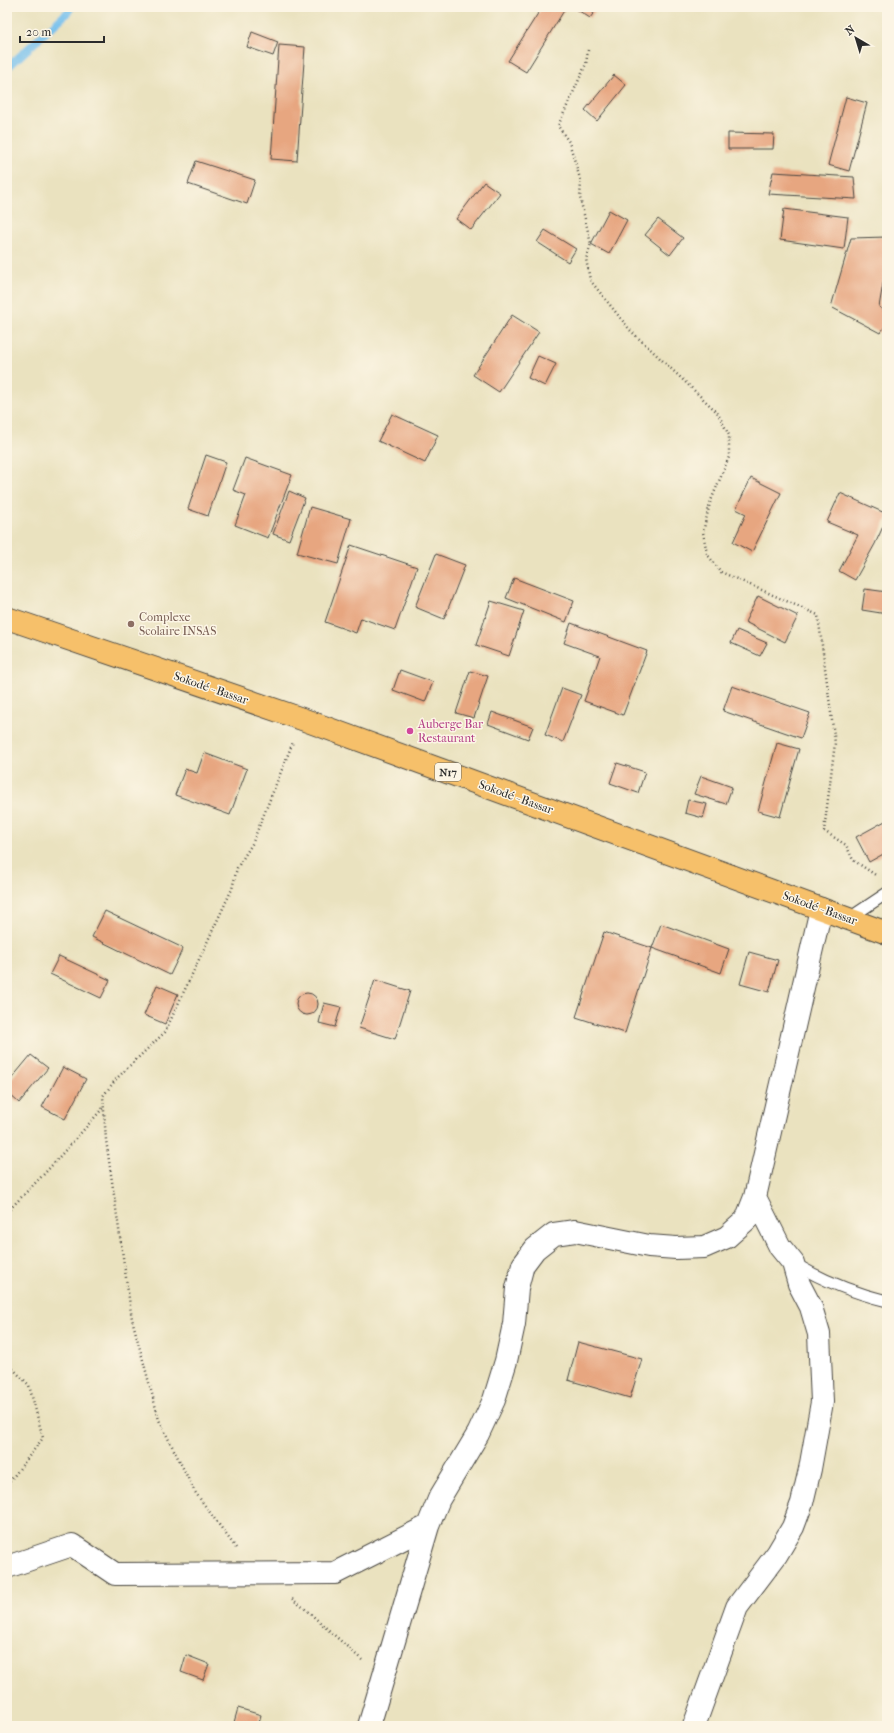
<svg xmlns="http://www.w3.org/2000/svg" width="894" height="1733" font-family="'IM FELL French Canon',serif">
  <rect width="100%" height="100%" fill="#fcf5e5"/>
  <filter id="ink" filterUnits="userSpaceOnUse"><feTurbulence type="fractalNoise" baseFrequency=".025" numOctaves="2"/><feDisplacementMap in="SourceGraphic" scale="8" xChannelSelector="R" yChannelSelector="G"/><feConvolveMatrix kernelMatrix="1 2 1 2 8 2 1 2 1" color-interpolation-filters="sRGB"/></filter>
  <filter id="wash" filterUnits="userSpaceOnUse"><feTurbulence type="fractalNoise" baseFrequency=".012" numOctaves="4" result="noise"/><feDisplacementMap in="SourceGraphic" scale="16" xChannelSelector="R" yChannelSelector="G"/><feGaussianBlur stdDeviation="0.9" result="paint"/><feColorMatrix in="noise" values="0 0 0 0 0 0 0 0 0 0 0 0 0 0 0 0 0 1.4 0 .05"/><feComposite in="paint" operator="in"/></filter>
  <g filter="url(#wash)">
    <rect width="100%" height="100%" fill="#eae2bf"/>
    <g fill="none" stroke-linecap="round" stroke-linejoin="round">
      <path stroke="#73bfed" stroke-width="8" d="M7 68 68 12 71 7"/>
    </g>
    <g id="blocks">
      <path fill="#e7a680" d="M542 7H562L565 9 526 72 508 61Z
        M573 7H598L590 18Z
        M252 32 278 42 273 56 247 47Z
        M279 45 305 47 297 161 271 159Z
        M614 75 626 85 597 121 585 110Z
        M846 97 867 103 849 171 828 165Z
        M728 133 774 134 773 149H728Z
        M196 161 255 180 247 204 188 184Z
        M773 172 854 177 856 199 768 194Z
        M484 182 500 193 471 230 456 219Z
        M784 209 848 217 844 249 780 240Z
        M609 210 627 220 609 254 591 244Z
        M658 219 683 238 670 255 645 235Z
        M545 230 576 249 568 262 537 242Z
        M887 237V272H885L879 307 887 313V324L880 333 831 307 851 238Z
        M512 315 539 332 499 392 473 375Z
        M538 356 556 364 545 386 528 378Z
        M392 414 438 435 425 463 378 441Z
        M206 455 226 462 208 516 188 509Z
        M245 458 292 475 268 538 235 525 246 495 233 490Z
        M751 478 781 493 752 552 733 542 746 514 736 509Z
        M289 491 305 498 289 540 273 534Z
        M840 493 887 514V518L875 544 855 580 839 571 858 535 827 522Z
        M310 507 351 519 338 564 297 553Z
        M351 545 417 567 395 630 361 618 356 633 325 622Z
        M436 554 465 565 444 619 415 607Z
        M514 578 574 601 566 622 506 598Z
        M865 589 887 592V614L862 610Z
        M758 596 798 616 785 642 745 622Z
        M491 601 524 611 509 656 476 645Z
        M571 623 647 651 623 715 584 701 600 656 564 643Z
        M737 630 767 643 760 656 731 643Z
        M400 670 433 682 425 702 393 690Z
        M470 671 488 676 474 718 456 713Z
        M732 686 810 713 801 738 723 711Z
        M562 688 581 695 563 742 545 735Z
        M492 712 533 727 528 739 488 724Z
        M777 743 799 749 780 817 758 811Z
        M204 753 247 769 230 815 175 795 185 769 197 773Z
        M617 763 645 772 638 793 610 783Z
        M701 776 732 787 726 804 694 794Z
        M688 800 707 804 703 818 685 813Z
        M887 820V852L869 862 856 837Z
        M105 911 183 948 170 975 92 937Z
        M661 924 729 949 721 973 652 948Z
        M604 932 652 948 625 1033 576 1017Z
        M749 952 778 960 769 992 740 984Z
        M59 956 110 980 101 998 50 974Z
        M375 980 410 991 395 1039 359 1028Z
        M157 985 178 994 165 1024 144 1015Z
        M296 1004a11 11 0 1 1 22 0a11 11 0 1 1-22 0Z
        M324 1003 341 1007 335 1027 319 1023Z
        M31 1055 48 1068 19 1103 7 1092V1084Z
        M63 1067 86 1079 65 1119 42 1107Z
        M578 1342 642 1359 630 1398 568 1380Z
        M186 1655 209 1664 203 1680 181 1672Z
        M238 1708 261 1715 258 1726H233Z"/>
    </g>
  </g>
  <g filter="url(#ink)">
    <use href="#blocks" fill-opacity="0" stroke="#484641" stroke-width="1"/>
    <g fill="none" stroke-linecap="round" stroke-linejoin="round">
      <defs>
        <path id="lane" d="M848 919 887 893
          M795 1264C824 1281 854 1293 887 1301"/>
        <path id="street" d="M7 1567 72 1545 115 1574 335 1573 428 1526
          M369 1726 428 1526 439 1499 478 1434 494 1400 506 1361 514 1324 517 1288 523 1265 535 1249 554 1234 575 1231 649 1246 676 1248 704 1247 727 1237 746 1220 755 1197
          M694 1726 737 1607 777 1554 793 1527 802 1503 810 1469 822 1402 819 1334 811 1307 799 1284 793 1263 780 1247 755 1197 821 909"/>
        <path id="primary" d="M7 618 302 719 887 933"/>
      </defs>
      <use href="#lane" stroke="#484641" stroke-width="13"/>
      <use href="#street" stroke="#484641" stroke-width="24"/>
      <use href="#primary" stroke="#484641" stroke-width="24"/>
      <path stroke="#484641" stroke-width="2.5" stroke-dasharray="1 3" stroke-linecap="butt" d="M588 50 586 64 558 126 569 142 581 182 580 198 591 244 586 259 590 280 630 330 717 412 729 435V457L710 503 703 532 707 554 721 572 818 615 835 743 824 831 846 845 853 860 877 876
        M7 1212 45 1173 103 1108
        M7 1363 29 1385 43 1438 7 1485
        M236 1548 195 1492 159 1420 132 1319 106 1140 103 1096 117 1078 165 1032 232 889 237 868 252 844 293 742
        M292 1599 304 1608 362 1660"/>
      <use href="#lane" stroke="#fff" stroke-width="11"/>
      <use href="#street" stroke="#fff" stroke-width="22"/>
      <use href="#primary" stroke="#f6c06b" stroke-width="22"/>
    </g>
  </g>
  <circle fill="#8d6e63" stroke="#fcf5e5" stroke-width="1.5" cx="131" cy="624" r="4"/>
  <circle fill="#d1479c" stroke="#fcf5e5" stroke-width="1.5" cx="410" cy="731" r="4"/>
  <g text-anchor="middle" stroke-width="3" stroke-linejoin="round" paint-order="stroke">
    <rect fill="#fcf5e5" stroke="#6a6863" stroke-width="1" x="435" y="763" width="26" height="18" rx="3"/>
    <g font-size="11" font-weight="bold" fill="#2b2b2b">
      <text x="448" y="776">N17</text>
    </g>
    <g font-size="12" fill="#785e54" stroke="#fcf5e5" text-anchor="start">
      <text x="139" y="621">Complexe<tspan x="139" dy="14">Scolaire INSAS</tspan></text>
    </g>
    <g font-size="12" fill="#2b2b2b" stroke="#fcf5e5">
      <text transform="translate(211 688) rotate(19)" y="4">Sokodé - Bassar</text>
      <text transform="translate(516 797) rotate(20)" y="4">Sokodé - Bassar</text>
      <text transform="translate(820 908) rotate(20)" y="4">Sokodé - Bassar</text>
    </g>
    <g font-size="12" fill="#b23c85" stroke="#fcf5e5" text-anchor="start">
      <text x="418" y="728">Auberge Bar<tspan x="418" dy="14">Restaurant</tspan></text>
    </g>
  </g>
  <rect width="894" height="1733" fill="none" stroke="#fcf5e5" stroke-width="24"/>
  <g transform="translate(856 38) rotate(322)" stroke="#fcf5e5" stroke-width="3" paint-order="stroke">
  <path d="M0-3L7 15L0 10L-7 15Z" fill="#2b2b2b"/>
  <text y="-6" font-size="11" font-weight="bold" text-anchor="middle" fill="#2b2b2b">N</text>
  </g>
  <path d="M20 36v6h84v-6" fill="none" stroke="#2b2b2b" stroke-width="2"/>
  <text x="26" y="36" font-size="12" fill="#2b2b2b" stroke="#fcf5e5" stroke-width="3" paint-order="stroke">20 m</text>
</svg>
